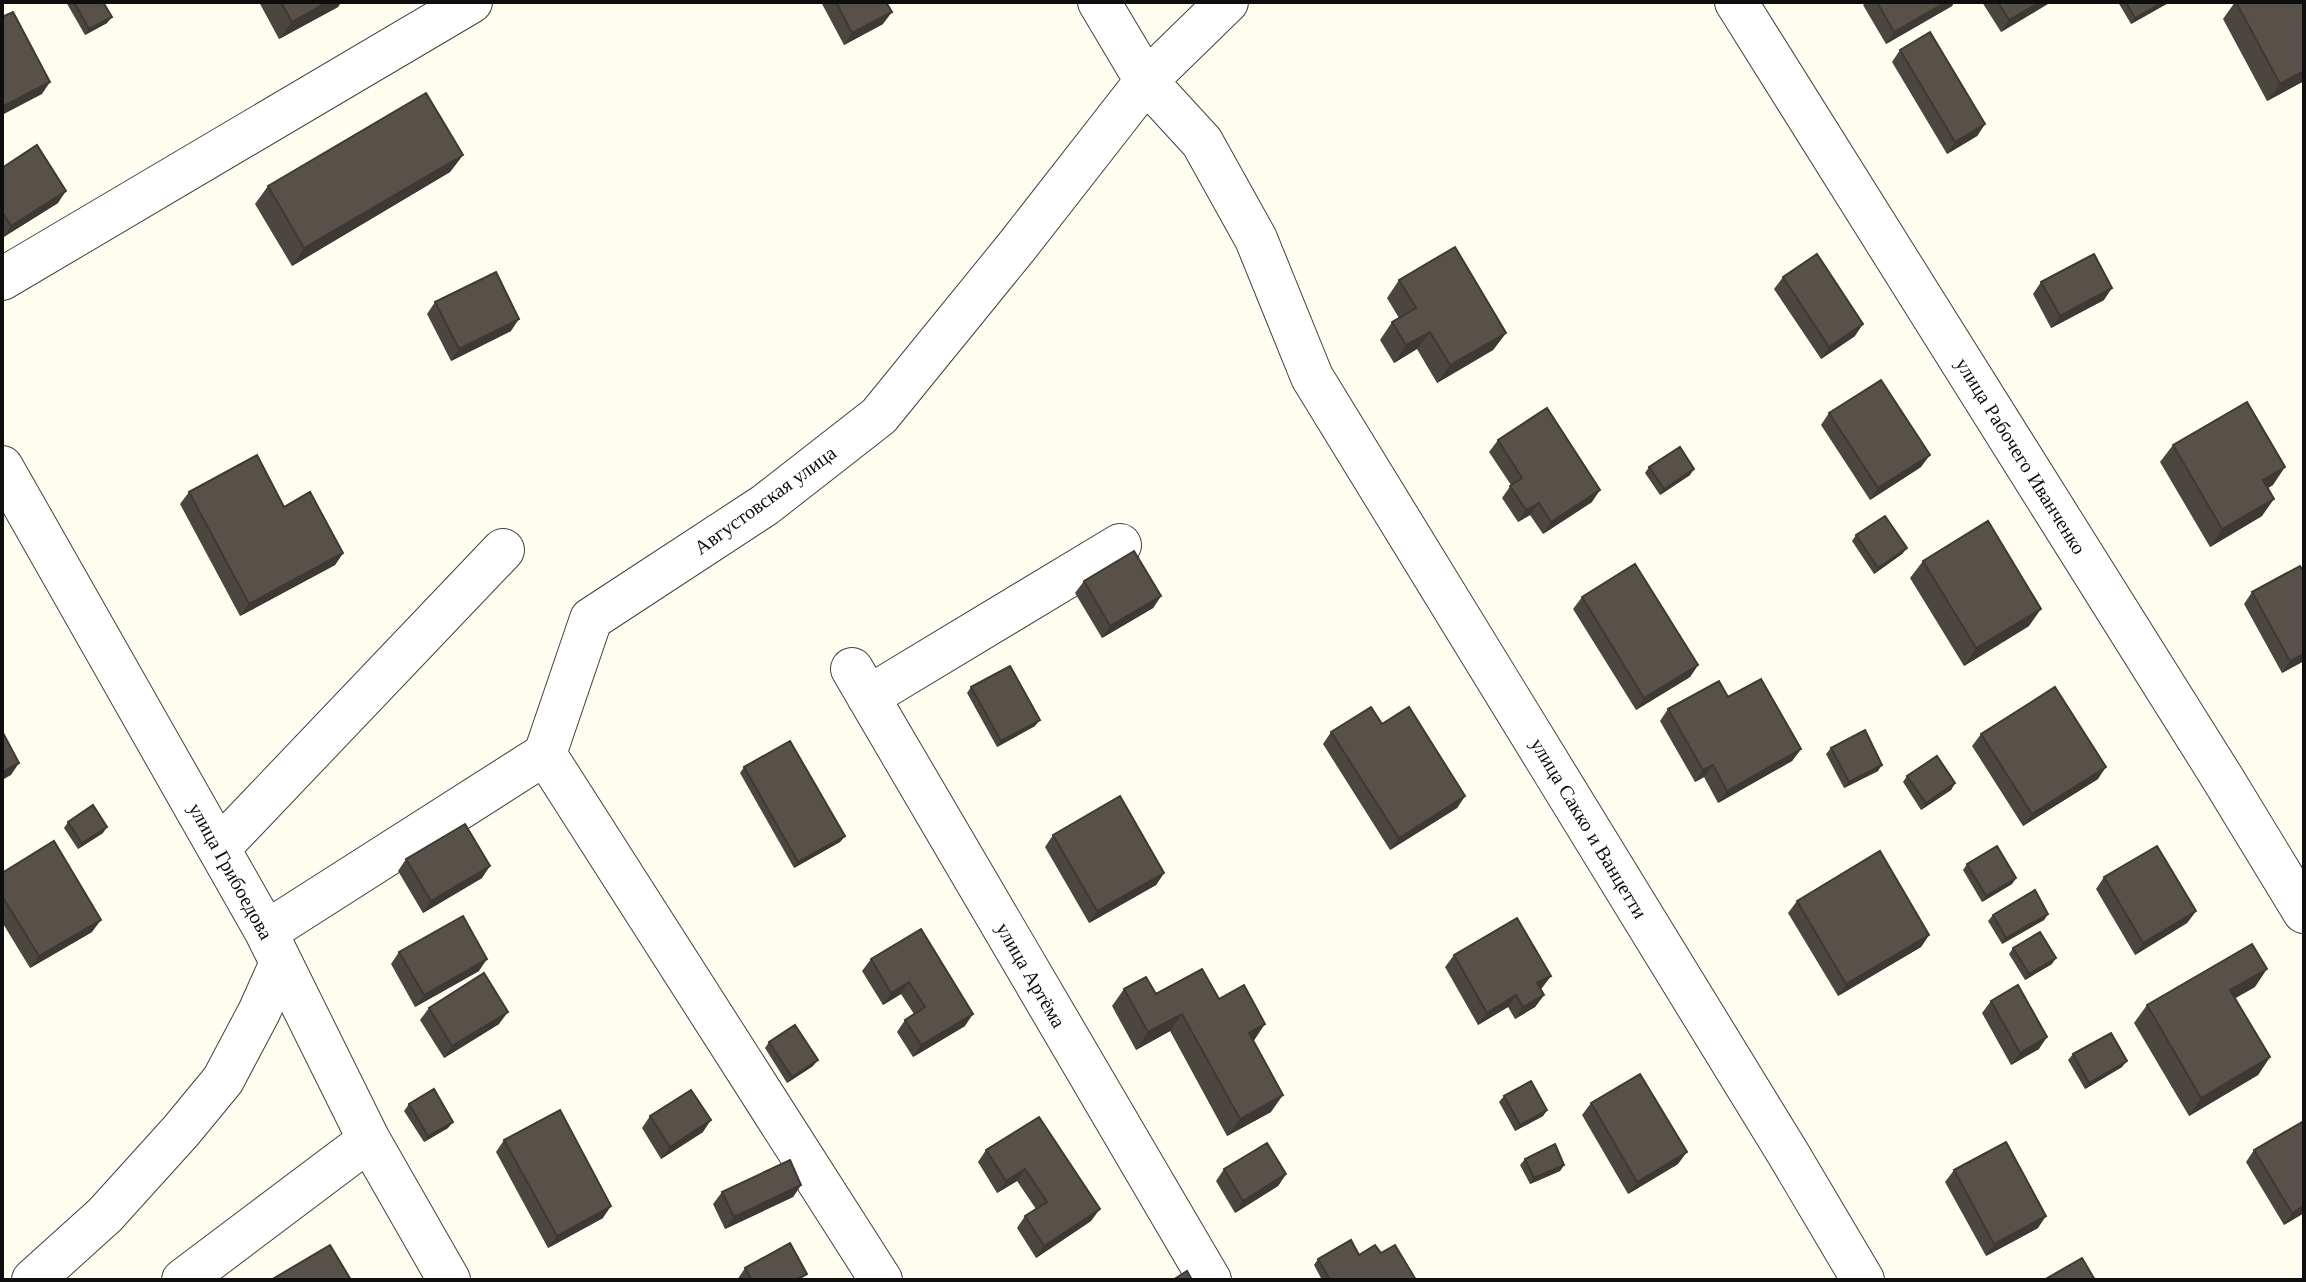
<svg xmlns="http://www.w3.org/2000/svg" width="2306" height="1282" font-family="'Times New Roman',serif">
  <rect width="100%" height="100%" fill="#fffdf0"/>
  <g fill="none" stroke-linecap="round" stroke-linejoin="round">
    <defs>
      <path id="minor" d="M1099 2 1146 81 1202 142 1256 239 1312 377 1789 1155 1863 1280
        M1736 2 2223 779 2304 912
        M2 279 471 2
        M2 467 266 932 369 1140 449 1280
        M852 669 1210 1280
        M868 697 1120 545
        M545 754 881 1280
        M219 848 503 550
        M266 932 545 754 591 619 765 505 879 416 1018 245 1146 81 1227 2
        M33 1280 105 1215 181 1131 223 1080 259 1012 281 963
        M183 1280 369 1140"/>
    </defs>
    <use href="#minor" stroke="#414141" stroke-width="44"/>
    <use href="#minor" stroke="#fff" stroke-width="42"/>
  </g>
  <path fill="#4c4640" d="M66 2H103L107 23 85 35Z
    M259 2H341L338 7 279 39Z
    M821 2H886L883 24 844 45Z
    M1866 2H1954L1952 6 1886 44 1863 5Z
    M1982 2H2051L2001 32Z
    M2118 2H2170L2131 24Z
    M2235 2H2304V81L2267 101 2223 19Z
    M1900 50 1985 124 1977 136 1947 154 1892 62Z
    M463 155 450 172 292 266 255 204 268 186Z
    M2 168 58 203 2 238Z
    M1783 277 1855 336 1821 359 1774 289Z
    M1399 280 1506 333 1493 350 1437 383 1417 349 1394 363 1380 340 1392 322 1399 318 1387 298Z
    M2041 282 2104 300 2051 328 2033 294Z
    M435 302 511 331 451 361 427 314Z
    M1829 413 1921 467 1870 500 1821 425Z
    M1498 440 1592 502 1543 534 1530 515 1518 522 1502 498 1511 485 1489 452Z
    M2173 445 2273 485 2268 488 2262 516 2210 547 2160 462Z
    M1649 467 1690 475 1660 495 1645 473Z
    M189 492 284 507 343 553 335 565 240 616 180 504Z
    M1856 535 1907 548 1902 554 1874 574 1852 541Z
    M1923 561 2029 626 1964 666 1910 578Z
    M1084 581 1161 596 1153 608 1102 638 1075 593Z
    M2252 592 2304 661 2282 673 2244 604Z
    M1582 597 1698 665 1690 677 1636 710 1573 609Z
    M971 687 1035 726 997 747 967 693Z
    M1728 697 1801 749 1792 761 1718 803 1704 777 1695 782 1660 721 1668 709Z
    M1382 724 1465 796 1457 808 1390 850 1323 744 1331 732Z
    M1981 734 2098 779 2023 826 1972 746Z
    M1831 748 1878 771 1844 788 1826 754Z
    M744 767 845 836 840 842 794 868 740 773Z
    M1907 776 1955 783 1951 790 1921 810 1903 782Z
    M68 822 103 833 78 849 64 828Z
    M1053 835 1164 873 1156 885 1089 923 1045 847Z
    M406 859 482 878 423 913 398 871Z
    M1967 864 2016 878 2012 884 1982 902 1963 870Z
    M2 873 92 932 30 968 2 922Z
    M2104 877 2196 911 2187 923 2135 955 2096 889Z
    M1797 901 1929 935 1921 947 1838 996 1788 913Z
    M2048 914 2044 920 2002 944 1988 921 1993 915Z
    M921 929 965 1026 913 1057 897 1032 905 1020 914 1014 901 994 883 1005 862 971 871 959Z
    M2013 948 2052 964 2025 980 2009 954Z
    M399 952 479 971 415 1007 391 964Z
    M1454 955 1551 976 1540 989 1544 995 1535 1007 1515 1019 1508 1007 1478 1025 1445 967Z
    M2255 987 2235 998 2270 1057 2258 1075 2189 1116 2134 1023 2147 1005Z
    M1124 989 1156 994 1219 999 1254 1041 1271 1112 1227 1136 1170 1031 1136 1050 1112 1006Z
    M1991 1001 2039 1049 2011 1065 1982 1013Z
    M429 1008 499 1024 444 1058 420 1020Z
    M769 1042 813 1066 787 1083 765 1048Z
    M2073 1054 2122 1067 2085 1089 2068 1060Z
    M1504 1096 1547 1110 1543 1116 1515 1131 1499 1102Z
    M1591 1103 1678 1164 1628 1194 1582 1115Z
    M409 1104 448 1128 424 1142 404 1111Z
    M650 1116 703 1132 661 1159 642 1128Z
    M1039 1117 1091 1221 1036 1258 1017 1228 1025 1216 1036 1209 1017 1181 997 1193 978 1162 986 1150Z
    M504 1140 603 1218 548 1248 496 1152Z
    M2254 1150 2304 1213 2284 1225 2246 1162Z
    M1525 1159 1564 1165 1560 1171 1530 1184 1520 1165Z
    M1224 1169 1286 1174 1278 1186 1235 1213 1216 1181Z
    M1954 1170 2038 1228 1986 1256 1945 1182Z
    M801 1185 793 1197 725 1229 713 1204 722 1192Z
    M1381 1253 1416 1280H1322L1314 1265 1318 1259Z
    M745 1268 803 1280H737Z"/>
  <path fill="#3e3934" d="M327 2H341L338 7 279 39 292 22Z
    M1946 2H1954L1952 6 1886 44 1894 32Z
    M2040 2H2051L2001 32 2009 20Z
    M2163 2H2170L2131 24 2135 18Z
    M892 12 883 24 844 45 852 33Z
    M112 17 107 23 85 35 89 29Z
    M2304 71V81L2267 101 2280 84Z
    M50 82 42 94 2 115V107Z
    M1985 124 1977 136 1947 154 1955 142Z
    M463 155 450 172 292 266 304 248Z
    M66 191 58 203 2 238 11 226Z
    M2112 288 2104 300 2051 328 2060 316Z
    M519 319 511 331 451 361 459 349Z
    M1863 324 1855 336 1821 359 1829 347Z
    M1430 332 1417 349 1394 363 1406 345Z
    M1506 333 1493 350 1437 383 1450 365Z
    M1930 455 1921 467 1870 500 1878 488Z
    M2285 467 2273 485 2251 498 2263 480Z
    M1694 469 1690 475 1660 495 1664 489Z
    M1600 490 1592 502 1543 534 1551 522Z
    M2274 499 2262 516 2210 547 2222 529Z
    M1539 503 1530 515 1518 522 1526 510Z
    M1907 548 1902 554 1874 574 1878 568Z
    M343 553 335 565 240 616 249 604Z
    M1161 596 1153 608 1102 638 1110 626Z
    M2041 609 2029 626 1964 666 1976 648Z
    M2304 654V661L2282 673 2290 661Z
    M1698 665 1690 677 1636 710 1644 698Z
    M1040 720 1035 726 997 747 1001 741Z
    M1801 749 1792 761 1718 803 1727 791Z
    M19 763 11 775 2 780V772Z
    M1713 765 1704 777 1695 782 1703 770Z
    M1882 765 1878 771 1844 788 1849 782Z
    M2106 767 2098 779 2023 826 2032 814Z
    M1955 783 1951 790 1921 810 1926 803Z
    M1465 796 1457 808 1390 850 1399 838Z
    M107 827 103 833 78 849 82 843Z
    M845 836 840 842 794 868 798 862Z
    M490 866 482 878 423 913 431 901Z
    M1164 873 1156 885 1089 923 1097 911Z
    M2016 878 2012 884 1982 902 1986 896Z
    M2196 911 2187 923 2135 955 2143 943Z
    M2048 914 2044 920 2002 944 2006 938Z
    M101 920 92 932 30 968 39 956Z
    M1929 935 1921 947 1838 996 1846 984Z
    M2056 958 2052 964 2025 980 2029 974Z
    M487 959 479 971 415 1007 424 995Z
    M2267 969 2255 987 2218 1008 2230 990Z
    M1551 976 1542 988 1529 995 1537 983Z
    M909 982 901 994 883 1005 891 993Z
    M1516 995 1508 1007 1478 1025 1487 1013Z
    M1544 995 1535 1007 1515 1019 1523 1007Z
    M508 1012 499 1024 444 1058 452 1046Z
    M973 1014 965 1026 913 1057 921 1045Z
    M1182 1014 1170 1031 1136 1050 1148 1032Z
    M1265 1024 1253 1042 1249 1033Z
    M2047 1037 2039 1049 2011 1065 2020 1053Z
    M2270 1057 2258 1075 2189 1116 2201 1098Z
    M818 1060 813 1066 787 1083 792 1077Z
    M2127 1061 2122 1067 2085 1089 2089 1083Z
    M1283 1095 1271 1112 1227 1136 1240 1119Z
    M1547 1110 1543 1116 1515 1131 1520 1125Z
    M711 1120 703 1132 661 1159 670 1147Z
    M453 1122 448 1128 424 1142 428 1136Z
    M1687 1152 1678 1164 1628 1194 1637 1182Z
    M1564 1165 1560 1171 1530 1184 1534 1178Z
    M1025 1169 1017 1181 997 1193 1006 1181Z
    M1286 1174 1278 1186 1235 1213 1243 1201Z
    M801 1185 793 1197 725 1229 734 1217Z
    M611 1206 603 1218 548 1248 557 1236Z
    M2304 1206V1213L2284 1225 2292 1213Z
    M1100 1209 1091 1221 1036 1258 1044 1246Z
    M2046 1216 2038 1228 1986 1256 1994 1244Z"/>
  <path fill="#58514a" stroke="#3e3934" stroke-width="2" d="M74 2H103L112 17 89 29Z
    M281 2H327L292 22Z
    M836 2H886L892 12 852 33Z
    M1877 2H1946L1894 32Z
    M1998 2H2040L2009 20Z
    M2126 2H2163L2135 18Z
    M2236 2H2304V71L2280 84Z
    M13 12 50 82 2 107V17Z
    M1930 32 1985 124 1955 142 1900 50Z
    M426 93 463 155 304 248 268 186Z
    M37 145 66 191 11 226 2 212V168Z
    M1455 247 1506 333 1450 365 1430 332 1406 345 1392 322 1416 308 1399 280Z
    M1817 254 1863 324 1829 347 1783 277Z
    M2094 254 2112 288 2060 316 2041 282Z
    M496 272 519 319 459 349 435 302Z
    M1881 380 1930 455 1878 488 1829 413Z
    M2247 402 2285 467 2263 480 2274 499 2222 529 2173 445Z
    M1547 408 1600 490 1551 522 1539 503 1526 510 1510 486 1522 478 1498 440Z
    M1680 447 1694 469 1664 489 1649 467Z
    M257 455 284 507 310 492 343 553 249 604 189 492Z
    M1885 516 1907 548 1878 568 1856 535Z
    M1988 521 2041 609 1976 648 1923 561Z
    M1134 551 1161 596 1110 626 1084 581Z
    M1635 564 1698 665 1644 698 1582 597Z
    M2300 566 2304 573V654L2290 661 2252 592Z
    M1010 666 1040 720 1001 741 971 687Z
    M1761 679 1801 749 1727 791 1713 765 1703 770 1668 709 1719 681 1728 697Z
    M2055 687 2106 767 2032 814 1981 734Z
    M1371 707 1382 724 1409 707 1465 796 1399 838 1331 732Z
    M1865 730 1882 765 1849 782 1831 748Z
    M2 731 19 763 2 772Z
    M790 741 845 836 798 862 744 767Z
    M1937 756 1955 783 1926 803 1907 776Z
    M1120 796 1164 873 1097 911 1053 835Z
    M93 805 107 827 82 843 68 822Z
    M465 824 490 866 431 901 406 859Z
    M54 841 101 920 39 956 2 896V873Z
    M1997 846 2016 878 1986 896 1967 864Z
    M2157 846 2196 911 2143 943 2104 877Z
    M1880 851 1929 935 1846 984 1797 901Z
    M2035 890 2048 914 2006 938 1993 915Z
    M463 916 487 959 424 995 399 952Z
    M1517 918 1551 976 1537 983 1544 995 1523 1007 1516 995 1487 1013 1454 955Z
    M921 929 973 1014 921 1045 905 1020 925 1007 909 982 891 993 871 959Z
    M2040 932 2056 958 2029 974 2013 948Z
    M2252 944 2267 969 2230 990 2270 1057 2201 1098 2147 1005Z
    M1202 969 1219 999 1244 985 1265 1024 1249 1033 1283 1095 1240 1119 1182 1014 1148 1032 1124 989 1146 977 1156 994Z
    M484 973 508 1012 452 1046 429 1008Z
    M2018 985 2047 1037 2020 1053 1991 1001Z
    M795 1025 818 1060 792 1077 769 1042Z
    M2111 1033 2127 1061 2089 1083 2073 1054Z
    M1640 1074 1687 1152 1637 1182 1591 1103Z
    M1531 1081 1547 1110 1520 1125 1504 1096Z
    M434 1089 453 1122 428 1136 409 1104Z
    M691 1090 711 1120 670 1147 650 1116Z
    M560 1110 611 1206 557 1236 504 1140Z
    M1039 1117 1100 1209 1044 1246 1025 1216 1047 1202 1025 1169 1006 1181 986 1150Z
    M2304 1121V1206L2292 1213 2254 1150Z
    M2006 1142 2046 1216 1994 1244 1954 1170Z
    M1267 1143 1286 1174 1243 1201 1224 1169Z
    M1555 1144 1564 1165 1534 1178 1525 1159Z
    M790 1160 801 1185 734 1217 722 1192Z
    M1351 1240 1359 1255 1375 1245 1381 1253 1395 1245 1416 1280H1330L1318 1259Z
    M790 1243 807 1274 796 1280H752L745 1268Z
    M330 1245 351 1280H271Z
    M2082 1258 2095 1280H2044Z
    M1187 1271 1192 1280H1173Z"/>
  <g text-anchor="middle" stroke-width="8" stroke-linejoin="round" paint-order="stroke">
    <g font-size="20" fill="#0e0e0e" stroke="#fff">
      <text transform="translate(2021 456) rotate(58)" y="7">улица Рабочего Иванченко</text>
      <text transform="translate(765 500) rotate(-36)" y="7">Августовская улица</text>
      <text transform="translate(1589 828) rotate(59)" y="7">улица Сакко и Ванцетти</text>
      <text transform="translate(231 871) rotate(61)" y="7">улица Грибоедова</text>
      <text transform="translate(1031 975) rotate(60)" y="7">улица Артёма</text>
    </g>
  </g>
  <rect width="2306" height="1282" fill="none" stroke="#0e0e0e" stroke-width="8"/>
</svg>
